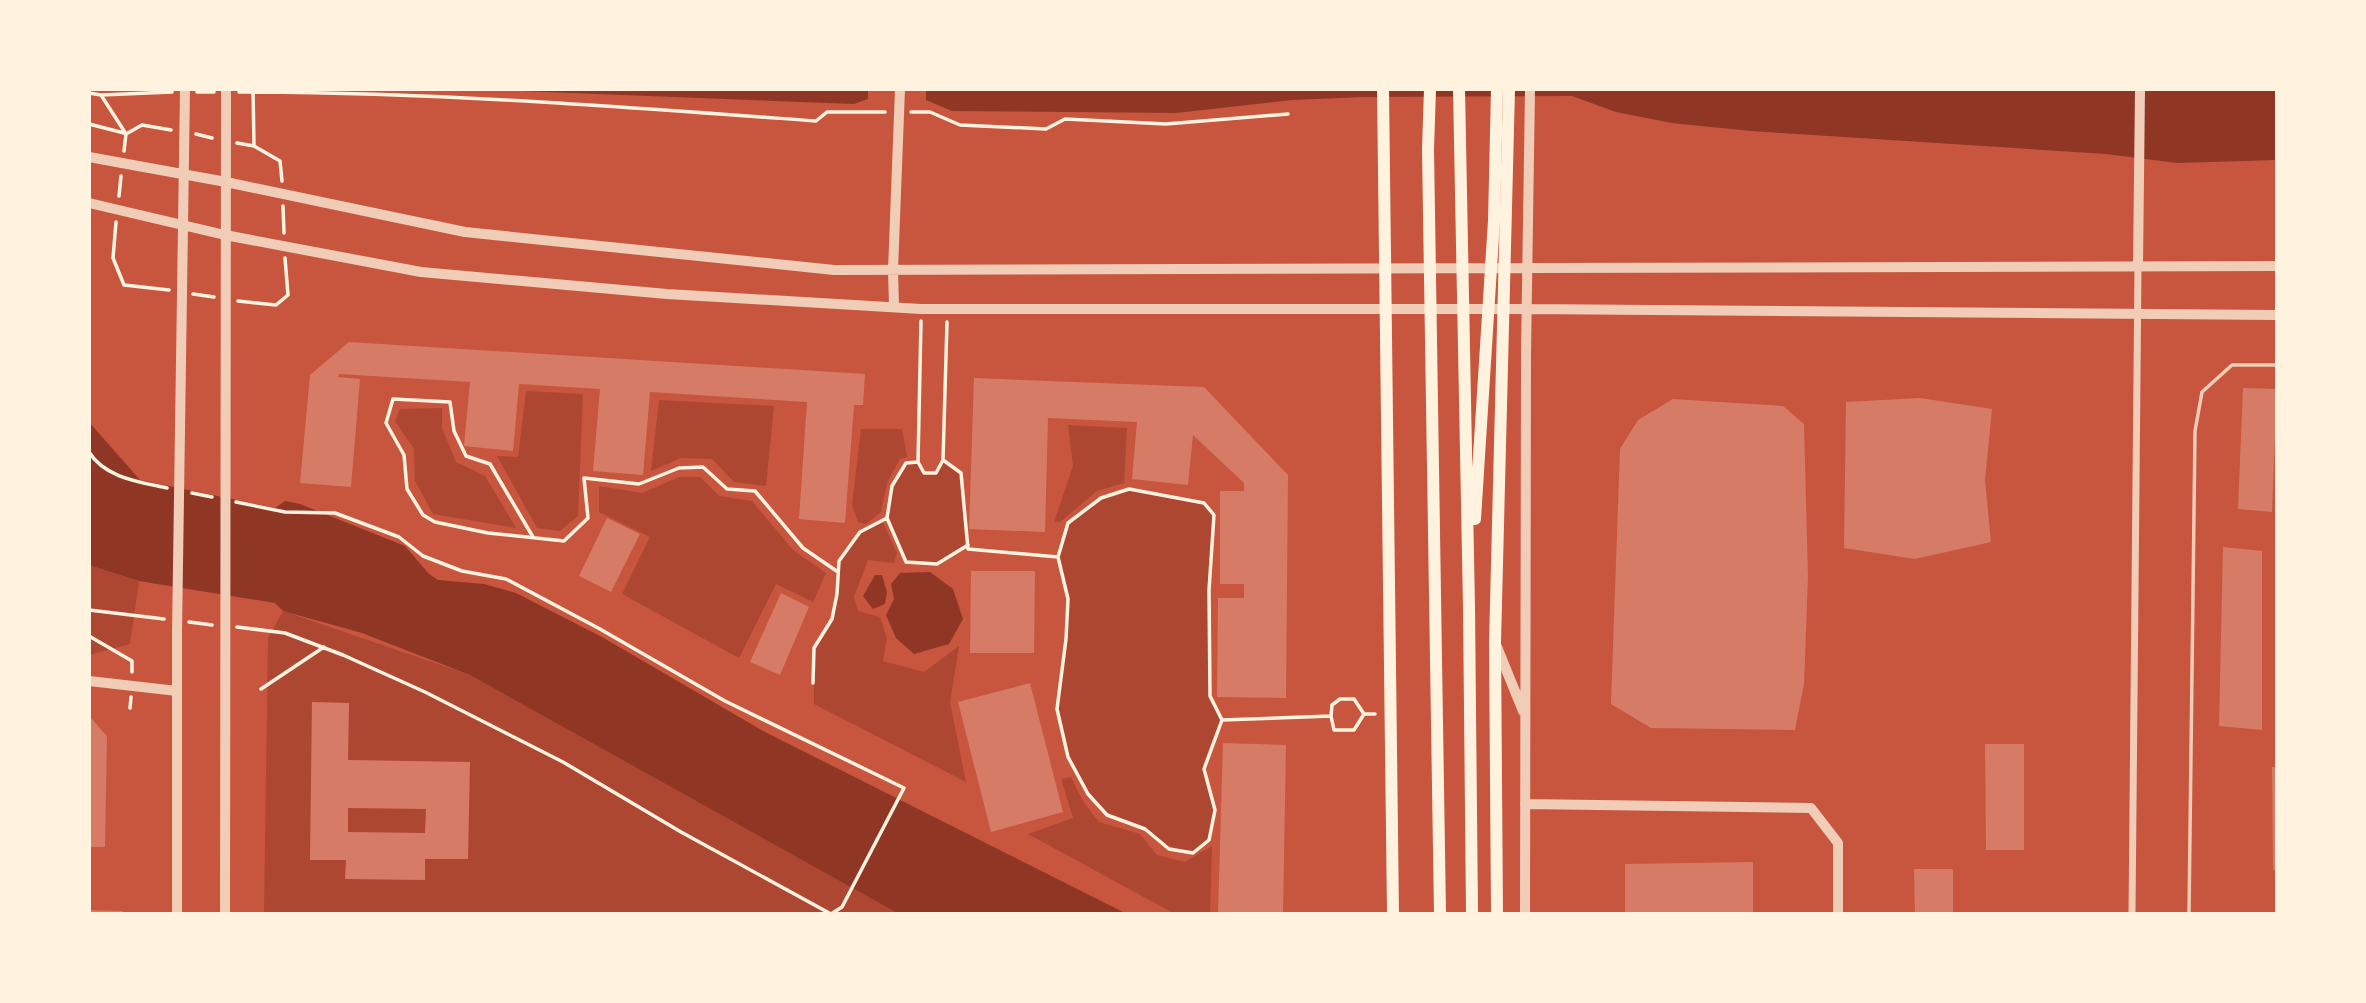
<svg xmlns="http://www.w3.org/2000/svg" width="2366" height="1003" font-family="Signika,sans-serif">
  <rect width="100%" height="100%" fill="#c8553d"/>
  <path fill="#ae4732" d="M526 391 583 394 578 516 560 531 537 528 497 456 518 457Z
    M659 400 774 406 766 486 734 482 712 459 681 458 651 471Z
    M442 408V428L456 462 485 476 516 528 433 514 415 481 414 449 395 421 400 409Z
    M1068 425 1127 428 1124 483 1097 491 1060 522H1054L1073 466Z
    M861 429H902L907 457 900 459 887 483 881 512 866 524 858 522 852 505Z
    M943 460 961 473 968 545 937 564 906 562C887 517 879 508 906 463L918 462 924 473H936Z
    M679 477H700L719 496 752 501 793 550 826 573 813 602 776 584 739 658 622 594 650 537 599 512V486L642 493Z
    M1129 489 1204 503 1214 515 1209 590 1210 696 1222 720 1204 768 1215 810 1209 840 1193 853 1165 845 1145 829 1107 815 1088 794 1067 752 1057 709 1068 599 1058 557 1068 524 1101 498Z
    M882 521 897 553 894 563 868 560 854 597 858 611 880 617 887 638 883 661 924 672 959 646 950 702 966 782 814 704V648L832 619 837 594 839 561 860 532Z
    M89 565 139 581 130 644 89 655Z
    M283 611 470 675 899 914H264L268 638Z
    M1071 777 1084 803 1099 822 1140 834 1157 855 1185 862 1212 846 1210 914H1175L1028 834 1073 818 1061 779Z"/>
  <path fill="#8f3625" d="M468 89H868V99L854 104Z
    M926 89H2277V160L2177 163 2106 154 1751 131 1672 123 1616 112 1572 96 1364 97 1292 100 1176 113 952 111 926 100Z
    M89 422 140 480 275 508 285 501 300 504 405 546 429 574 438 580 484 584 516 593 602 637 765 732 1127 914H899L470 675 362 633 283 611 275 603 139 581 89 565Z
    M930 572 953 589 963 619 949 644 914 654 896 638 886 615 894 599 891 584 900 573Z
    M875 575H882L887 592 885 604 873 609 863 596Z"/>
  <path fill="#d67c66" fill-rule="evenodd" d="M349 342 865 374 863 405H854L845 523 799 519 807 402 650 392 643 475 593 471 600 389 519 384 513 451 464 446 470 382 339 374 338 377 360 379 351 487 300 483 310 375Z
    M974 378 1204 387 1288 475 1286 698 1217 697 1218 598H1244V584H1220V491H1244V483L1193 435 1188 485 1132 479 1137 422 1048 418 1045 532 969 529Z
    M2243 388 2277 389 2272 512 2238 509Z
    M1920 398 1992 409 1985 480 1991 542 1915 559 1844 548 1846 402Z
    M1673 399 1783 406 1804 424 1808 577 1804 684 1795 730 1651 728 1611 704 1620 449 1638 420Z
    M607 518 640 534 611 592 579 576Z
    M2223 547 2262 551V730L2219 726Z
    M971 571H1035L1034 653H970Z
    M781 593 809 607 780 675 750 662Z
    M1030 683 1063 812 991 832 958 702Z
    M312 702 349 703 348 760 470 762 468 859H425V880L345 879 346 860H310ZM348 808 426 809 425 833 348 832Z
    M89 716 107 736 105 847H89Z
    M1223 743 1286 745 1283 914H1218Z
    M1985 744H2024V850H1986Z
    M2272 767H2277V870H2273Z
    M1753 862V914H1625V864Z
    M1914 869H1953V914H1915Z
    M89 910 123 911 122 914H89Z"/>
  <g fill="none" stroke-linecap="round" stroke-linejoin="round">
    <path stroke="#fff3e0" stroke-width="3.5" d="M197 92H214
      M239 92C432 92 624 107 816 121L827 112H885
      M89 93 101 95 172 92
      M101 95 126 134
      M911 112H930L960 125 1046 129 1065 119 1166 124 1288 114
      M89 124 124 133
      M196 134 212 138
      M237 143 254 146 253 89
      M254 146 280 161 282 181
      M124 151 126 134 142 125 171 130
      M119 196 121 176
      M283 206 284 233
      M116 222 113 258 124 285 169 290
      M193 294 214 297
      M238 301 276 305 288 295 285 258
      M89 452C105 478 140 482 167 488
      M943 460 947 322
      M918 462 921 321
      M192 493 212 497
      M236 502 285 512 335 513 399 537 423 556 462 571 506 579 600 629 725 701 904 788 842 907 831 914
      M887 518 906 562 937 564 968 545
      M533 537 490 464 466 456 454 431 450 402 393 399 386 423 404 455 407 489 423 515 435 522 488 533 564 541 588 518 584 478 639 484 679 468 703 467 727 489 755 491 803 548 838 572
      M89 610 164 619
      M189 622 212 625
      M237 627 285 633 343 655 425 692 563 762 681 832 831 914
      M89 636 132 661V672
      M813 683 814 648 832 619 837 594 839 561 860 532 887 518 892 486 906 463 918 462 924 473H936L943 460 961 473 968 549 1058 557 1068 523 1101 498 1129 489 1204 503 1214 515 1209 590 1210 696 1222 720 1204 769 1215 810 1209 840 1193 853 1169 849 1145 829 1107 815 1088 794 1068 757 1057 709 1066 639 1068 599 1058 557
      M261 689 324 647
      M130 708 131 697
      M1331 716 1332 705 1340 699H1354L1364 714
      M1222 720 1331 716 1334 730H1354L1364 714H1375"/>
    <path stroke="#f1ccb7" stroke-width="3.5" d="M2189 914 2195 431 2202 392 2232 365H2277"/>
    <path stroke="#f1ccb7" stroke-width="7" d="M2132 914 2138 267"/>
    <path stroke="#f1ccb7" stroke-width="10" d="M89 157 226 182 465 232 834 270 2277 266
      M89 203 225 235 421 272 667 294 921 309H1528L2277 315
      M2138 267 2140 89
      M894 306 893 270 900 89
      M1497 647 1523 711
      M89 681 177 691
      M1525 804 1811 808 1838 843V914
      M177 914V633L185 89
      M225 914 226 89
      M1525 914 1526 353 1530 89"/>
    <path stroke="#fff3e0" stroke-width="12" d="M1383 89 1393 914
      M1497 914 1495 643 1509 89"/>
    <path stroke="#fff3e0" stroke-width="12" d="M1430 89 1428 149 1440 914
      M1459 89 1469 607 1472 914
      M1475 519 1494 221 1497 89"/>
  </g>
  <rect width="2366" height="1003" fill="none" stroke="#fff3e0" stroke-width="182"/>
</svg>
